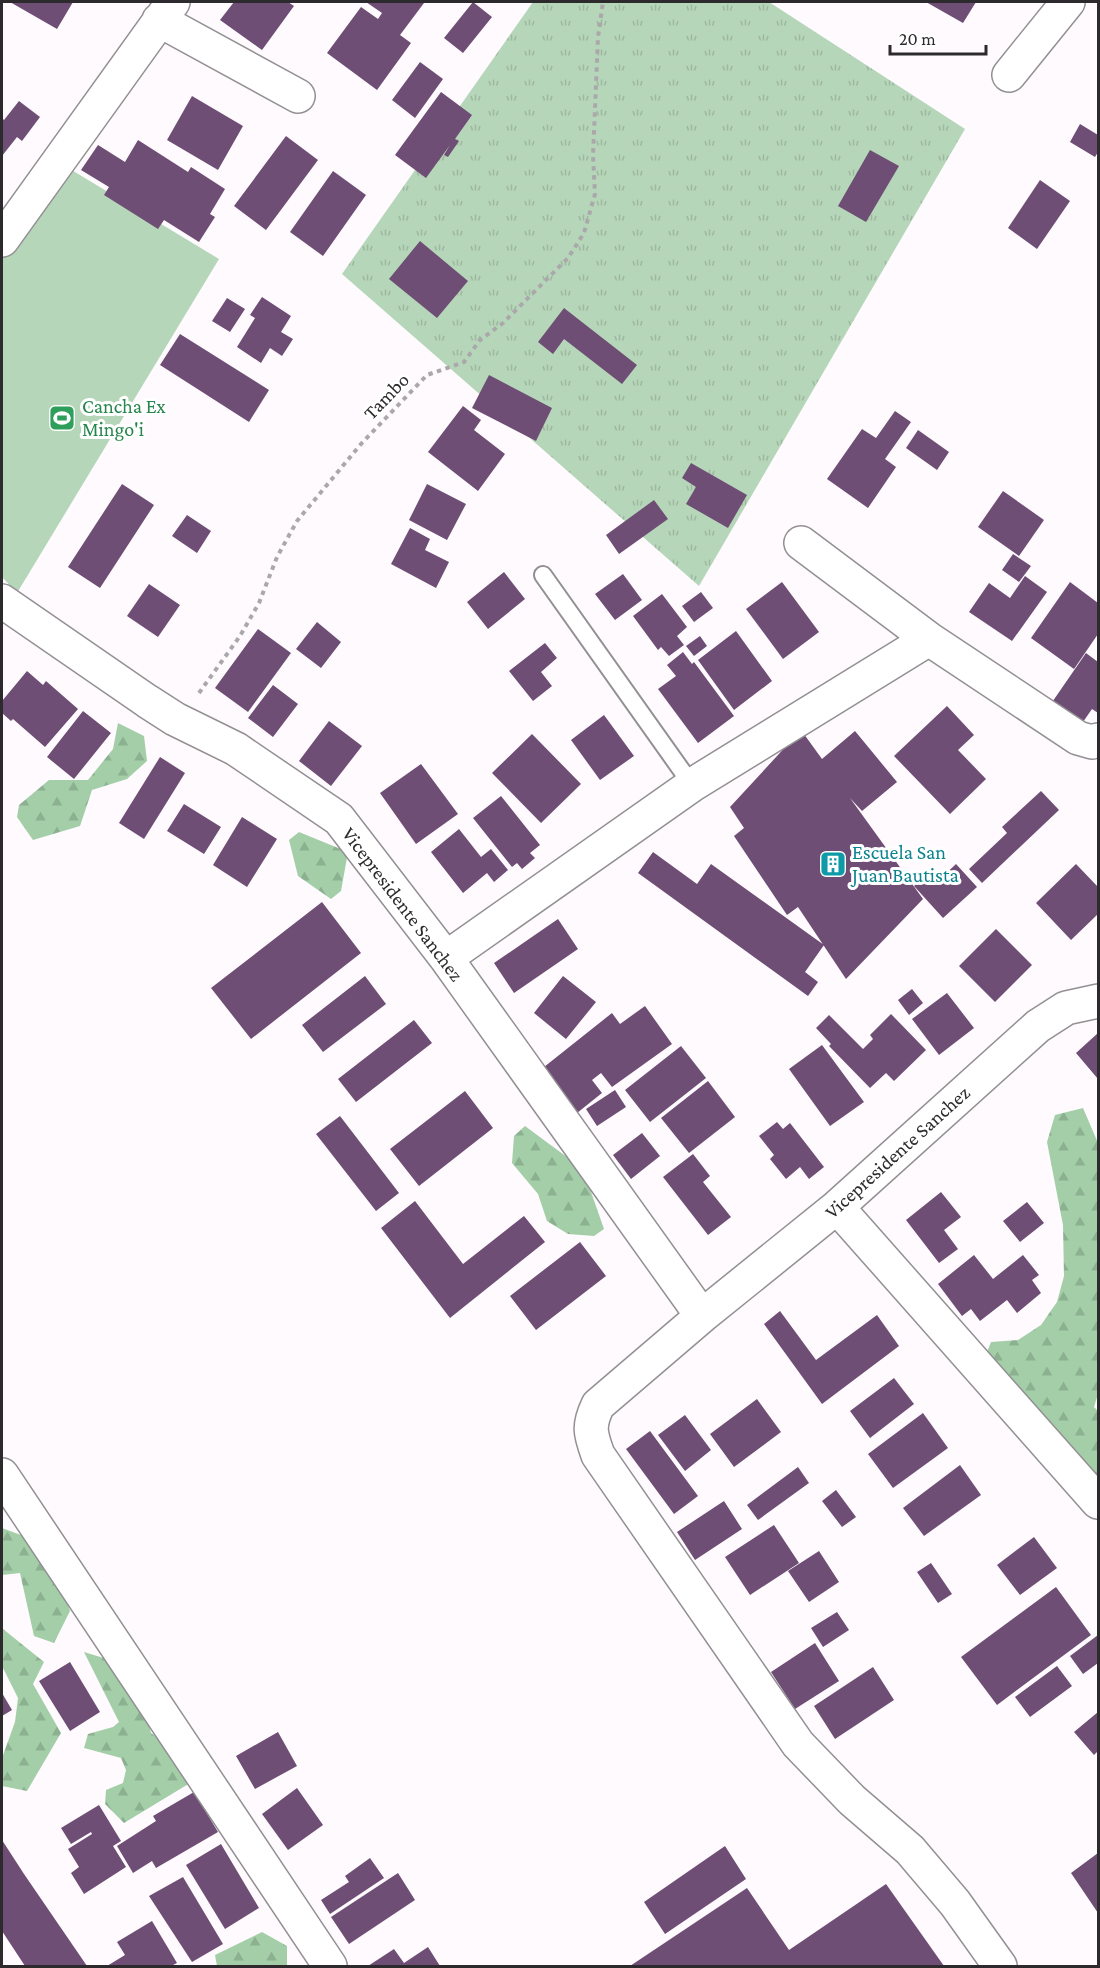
<svg xmlns="http://www.w3.org/2000/svg" width="1100" height="1968" font-family="'Crimson Pro',serif">
  <defs>
    <pattern id="grass-tufts" width="24" height="20" patternUnits="userSpaceOnUse" patternTransform="scale(1.5)"><rect width="24" height="20" fill="#b6d6b9"/><path d="M3 7l-1-3M5 7V3M7 7l1-3M15 17l-1-3M17 17v-4M19 17l1-3" fill="none" stroke="#9db89f"/></pattern>
    <pattern id="forest-firs" width="22" height="20" patternUnits="userSpaceOnUse" patternTransform="scale(1.5)"><rect width="22" height="20" fill="#a3cea7"/><path d="M5 1l3.5 6h-7zM16 11l3.5 6h-7z" fill="#8cb190"/></pattern>
  </defs>
  <rect width="100%" height="100%" fill="#fefafe"/>
  <path fill="url(#grass-tufts)" d="M533 2H769L965 129 699 586 342 274Z"/>
  <path fill="url(#forest-firs)" d="M118 723 144 736 147 761 127 779 92 790 80 826 33 840 17 817 19 805 49 780H88L113 749Z
    M299 832 348 852 341 891 331 899 298 876 289 840Z
    M1083 1108 1098 1143V1394L1094 1407 1098 1411V1517L981 1367 991 1342 1018 1340 1041 1325 1057 1302 1064 1276 1063 1225 1047 1142 1055 1115Z
    M525 1126 583 1169 604 1229 594 1236 568 1234 547 1221 538 1194 512 1163 514 1136Z
    M2 1528 37 1541 53 1561 70 1611 54 1643 34 1636 20 1573 2 1575Z
    M3 1629 44 1662 33 1684 61 1733 27 1791 2 1786V1758L15 1722 18 1698 2 1666V1632Z
    M84 1652 136 1668 151 1733 173 1748 190 1783 124 1823 105 1804 106 1790 123 1783 126 1770 121 1758 84 1748 88 1734 113 1727 119 1722Z
    M262 1932 287 1946V1966H217L215 1955Z"/>
  <path fill="#b6d6b9" d="M65 166 219 259 17 593 2 577V255Z"/>
  <path fill="#6e4e74" d="M10 2H73L57 29Z
    M234 2H288L294 6 262 50 220 20Z
    M366 2 424 3 400 35 411 43 377 90 327 53 361 7 378 19 382 13Z
    M473 2 492 17 463 53 444 38Z
    M926 2H976L963 23Z
    M420 62 443 79 415 118 392 100Z
    M441 92 472 115 455 139 459 141 448 157 444 155 450 145 426 178 395 155Z
    M192 96 243 126 218 170 167 140Z
    M19 101 40 117 22 141 17 137 2 156V118L4 120Z
    M1080 124 1098 135V152L1095 157 1070 142Z
    M286 136 318 160 266 230 234 206Z
    M138 140 188 172 191 167 225 189 210 214 215 217 199 242 164 220 158 229 104 195 109 187 81 170 98 145 125 162Z
    M870 150 899 166 866 222 838 206Z
    M333 171 366 195 323 256 290 232Z
    M1040 180 1070 201 1037 249 1008 228Z
    M420 241 468 281 437 318 389 279Z
    M262 297 291 316 281 332 293 339 282 356 270 348 261 363 237 347 255 318 250 315Z
    M227 298 245 309 230 332 212 321Z
    M564 308 637 365 622 384 564 339 553 354 538 342Z
    M180 334 269 390 249 422 160 365Z
    M489 375 552 408 536 441 472 408Z
    M463 406 481 420 474 430 505 454 478 491 428 452Z
    M895 411 911 422 885 459 896 467 868 508 827 479 862 429 876 438Z
    M918 430 949 452 937 470 906 448Z
    M691 463 747 495 728 528 686 504 696 487 682 478Z
    M122 484 154 505 100 588 68 567Z
    M427 484 466 504 447 540 409 520Z
    M1003 491 1044 520 1019 556 978 527Z
    M654 500 668 519 619 554 606 535Z
    M187 515 211 531 197 553 172 536Z
    M410 528 430 539 425 550 449 562 436 588 391 564Z
    M1013 554 1031 566 1019 582 1002 570Z
    M504 572 525 599 488 629 467 602Z
    M623 574 642 600 615 620 595 594Z
    M1025 576 1047 592 1012 641 969 612 989 583 1010 598Z
    M782 582 819 632 783 659 746 609Z
    M1070 582 1098 603V634L1074 669 1031 638Z
    M149 584 180 605 158 637 127 616Z
    M701 592 713 608 694 622 682 606Z
    M662 594 687 627 677 636 684 645 669 656 661 647 658 650 633 616Z
    M317 622 341 642 321 668 296 649Z
    M258 629 291 653 248 712 215 688Z
    M736 631 772 681 734 710 698 660Z
    M700 636 707 646 694 656 686 646Z
    M545 643 557 658 541 672 552 686 533 701 509 671Z
    M683 652 692 664 694 662 734 716 698 743 658 689 676 676 667 665Z
    M1086 653 1098 662V713L1092 709 1076 732 1046 711Z
    M27 671 43 685 46 681 78 709 45 747 13 719 11 721 2 713V701Z
    M273 685 298 704 273 737 248 718Z
    M947 706 974 735 958 750 986 779 950 814 894 756Z
    M83 711 111 733 74 779 47 757Z
    M604 715 634 756 600 780 571 740Z
    M329 721 362 746 331 786 299 761Z
    M801 730 822 759 855 731 897 782 862 811 850 798 923 899 846 979 798 907 787 915 734 836 744 828 730 807Z
    M532 734 581 784 541 823 492 773Z
    M160 757 185 773 144 839 119 823Z
    M421 764 458 814 416 844 380 793Z
    M1041 791 1059 810 982 883 969 869 1007 833 1002 827Z
    M501 796 540 845 530 853 535 858 522 869 517 863 512 867 473 818Z
    M184 804 221 827 204 854 167 831Z
    M242 817 277 839 247 887 213 865Z
    M459 829 481 857 491 849 508 870 494 882 487 873 463 893 431 852Z
    M653 852 697 884 711 864 824 945 805 972 818 982 808 996 638 873Z
    M956 864 977 887 943 918 914 886 931 871 939 880Z
    M1076 864 1098 887V914L1071 940 1036 903Z
    M322 902 361 953 251 1039 211 988Z
    M558 919 578 949 514 993 494 963Z
    M996 929 1032 965 995 1002 959 966Z
    M365 976 386 1004 323 1052 302 1025Z
    M563 976 596 1002 566 1039 534 1013Z
    M912 989 923 1003 909 1015 898 1000Z
    M947 993 974 1028 939 1055 912 1019Z
    M645 1006 672 1044 612 1087 601 1073 592 1080 602 1093 567 1121 534 1075 612 1013 620 1024Z
    M891 1014 926 1050 894 1081 886 1073 870 1088 829 1046 831 1044 816 1028 829 1015 863 1049 873 1039 870 1035Z
    M414 1020 432 1043 356 1102 338 1079Z
    M1098 1033V1079L1076 1053Z
    M822 1045 864 1102 830 1126 789 1069Z
    M681 1046 706 1078 650 1122 625 1090Z
    M708 1081 735 1117 689 1153 661 1118Z
    M615 1090 626 1107 597 1126 586 1109Z
    M465 1091 493 1128 419 1186 390 1149Z
    M340 1116 399 1193 376 1211 316 1134Z
    M777 1122 783 1129 790 1123 824 1167 809 1179 800 1167 786 1179 770 1159 774 1155 759 1136Z
    M642 1133 660 1156 631 1179 613 1155Z
    M693 1154 710 1176 703 1182 731 1217 708 1235 663 1177Z
    M941 1192 961 1217 944 1230 958 1249 939 1263 906 1220Z
    M415 1201 463 1264 524 1216 545 1242 450 1318 381 1228Z
    M1027 1202 1044 1223 1020 1242 1003 1221Z
    M580 1242 606 1276 536 1330 510 1296Z
    M974 1255 993 1279 1023 1255 1039 1275 1032 1280 1041 1293 1017 1313 1007 1300 980 1321 971 1309 962 1316 938 1284Z
    M780 1311 816 1360 877 1315 899 1346 822 1404 764 1324Z
    M894 1378 914 1404 870 1438 850 1411Z
    M757 1399 781 1432 734 1467 710 1434Z
    M923 1413 948 1448 893 1488 868 1454Z
    M685 1415 711 1450 685 1471 658 1435Z
    M650 1431 698 1496 674 1514 626 1449Z
    M960 1465 981 1495 924 1536 903 1508Z
    M798 1467 809 1483 758 1520 747 1505Z
    M836 1490 856 1517 842 1527 822 1501Z
    M724 1501 742 1529 695 1560 677 1532Z
    M774 1525 799 1563 750 1595 725 1557Z
    M1034 1537 1057 1568 1020 1595 997 1565Z
    M819 1551 839 1582 809 1602 788 1571Z
    M931 1563 952 1594 938 1603 917 1572Z
    M1056 1587 1091 1635 997 1705 961 1657Z
    M837 1612 849 1630 823 1647 811 1628Z
    M1098 1635V1663L1083 1674 1070 1656Z
    M815 1643 839 1681 795 1709 771 1672Z
    M70 1662 100 1712 70 1731 39 1681Z
    M1057 1666 1072 1686 1030 1717 1015 1697Z
    M873 1667 894 1700 835 1739 814 1706Z
    M2 1693 12 1710 2 1716Z
    M1098 1712V1751L1094 1755 1074 1732Z
    M278 1732 297 1766 255 1789 236 1756Z
    M297 1788 323 1825 288 1850 262 1814Z
    M194 1792 218 1832 156 1868 152 1861 133 1873 117 1846 156 1821 153 1816Z
    M99 1805 121 1841 113 1846 126 1867 84 1894 71 1873 79 1867 68 1849 92 1834 91 1832 71 1844 61 1828Z
    M2 1840 24 1874 87 1966H25L2 1931Z
    M221 1844 259 1908 225 1929 186 1865Z
    M725 1846 746 1879 665 1934 644 1902Z
    M1098 1853V1913L1071 1873Z
    M370 1858 384 1878 330 1914 321 1900 349 1882 345 1876Z
    M398 1873 415 1900 349 1944 331 1917Z
    M183 1877 223 1944 192 1962 149 1896Z
    M886 1884 944 1966H630L747 1888 789 1950Z
    M152 1921 177 1963 171 1966H107L125 1955 117 1942Z
    M428 1947 440 1966H368L394 1949 404 1963Z"/>
  <g fill="none" stroke-linecap="round" stroke-linejoin="round">
    <defs>
      <path id="lane" d="M543 575 692 785"/>
      <path id="street" d="M159 20 298 96
        M1009 75 1068 2
        M2 240 173 2
        M801 543 929 639 1078 738 1092 742 1098 740
        M2 601 147 701 175 719 236 749 339 819 446 958 702 1316
        M446 958 692 785 929 639
        M837 1207 1098 1502
        M2 1475 330 1966
        M1000 1966 955 1903 910 1850 852 1800 798 1744 598 1455C590 1433 588 1426 598 1405L702 1316 837 1207 1038 1026 1066 1008 1098 1001"/>
    </defs>
    <use href="#lane" stroke="#939094" stroke-width="20"/>
    <use href="#street" stroke="#939094" stroke-width="36"/>
    <path stroke="#aba8ab" stroke-width="4" stroke-dasharray="4.5 4.5" stroke-linecap="butt" d="M199 693 240 636 259 603 277 557 297 521 361 444 427 375 464 362 480 340 503 323 568 258 584 233 595 194 593 156 598 37 603 2"/>
    <use href="#lane" stroke="#fff" stroke-width="16"/>
    <use href="#street" stroke="#fff" stroke-width="33"/>
  </g>
  <defs>
    <symbol id="stadium-square" viewBox="-11 -11 22 22"><rect x="-9" y="-9" width="18" height="18" rx="4" fill="#2e9e5b" stroke="#fff"/><path d="M0-5a6.5 5 0 1 0 0 10a6.5 5 0 1 0 0-10ZM-3.5-1.8h7v3.6h-7Z" fill="#fff"/></symbol>
    <symbol id="building-square" viewBox="-11 -11 22 22"><rect x="-9" y="-9" width="18" height="18" rx="4" fill="#0f9aa8" stroke="#fff"/><path d="M-4-6H4V6H1V3H-1V6H-4ZM-2.5-4.3h1.7v1.8h-1.7ZM.8-4.3h1.7v1.8H.8ZM-2.5-1h1.7V.8h-1.7ZM.8-1h1.7V.8H.8Z" fill="#fff"/></symbol>
  </defs>
  <g fill-rule="evenodd">
    <use href="#stadium-square" x="47" y="403" width="30" height="30"/>
    <use href="#building-square" x="818" y="849" width="30" height="30"/>
  </g>
  <g text-anchor="middle" stroke-width="6" stroke-linejoin="round" paint-order="stroke">
    <g font-size="20" fill="#2c2a2c" stroke="#fff">
      <text transform="translate(386 396) rotate(-46)" y="7">Tambo</text>
      <text transform="translate(403 904) rotate(53)" y="7">Vicepresidente Sanchez</text>
      <text transform="translate(897 1152) rotate(-42)" y="7">Vicepresidente Sanchez</text>
    </g>
    <g font-size="20" fill="#27864d" stroke="#fff" text-anchor="start">
      <text x="82" y="413">Cancha Ex<tspan x="82" dy="23">Mingo'i</tspan></text>
    </g>
    <g font-size="20" fill="#0d838f" stroke="#fff" text-anchor="start">
      <text x="852" y="859">Escuela San<tspan x="852" dy="23">Juan Bautista</tspan></text>
    </g>
  </g>
  <rect width="1100" height="1968" fill="none" stroke="#2c2a2c" stroke-width="6"/>
  <path d="M890 45v9h96v-9" fill="none" stroke="#2c2a2c" stroke-width="3"/>
  <text x="899" y="45" font-size="18" fill="#2c2a2c" stroke="#ffffff" stroke-width="4.5" paint-order="stroke">20 m</text>
</svg>
